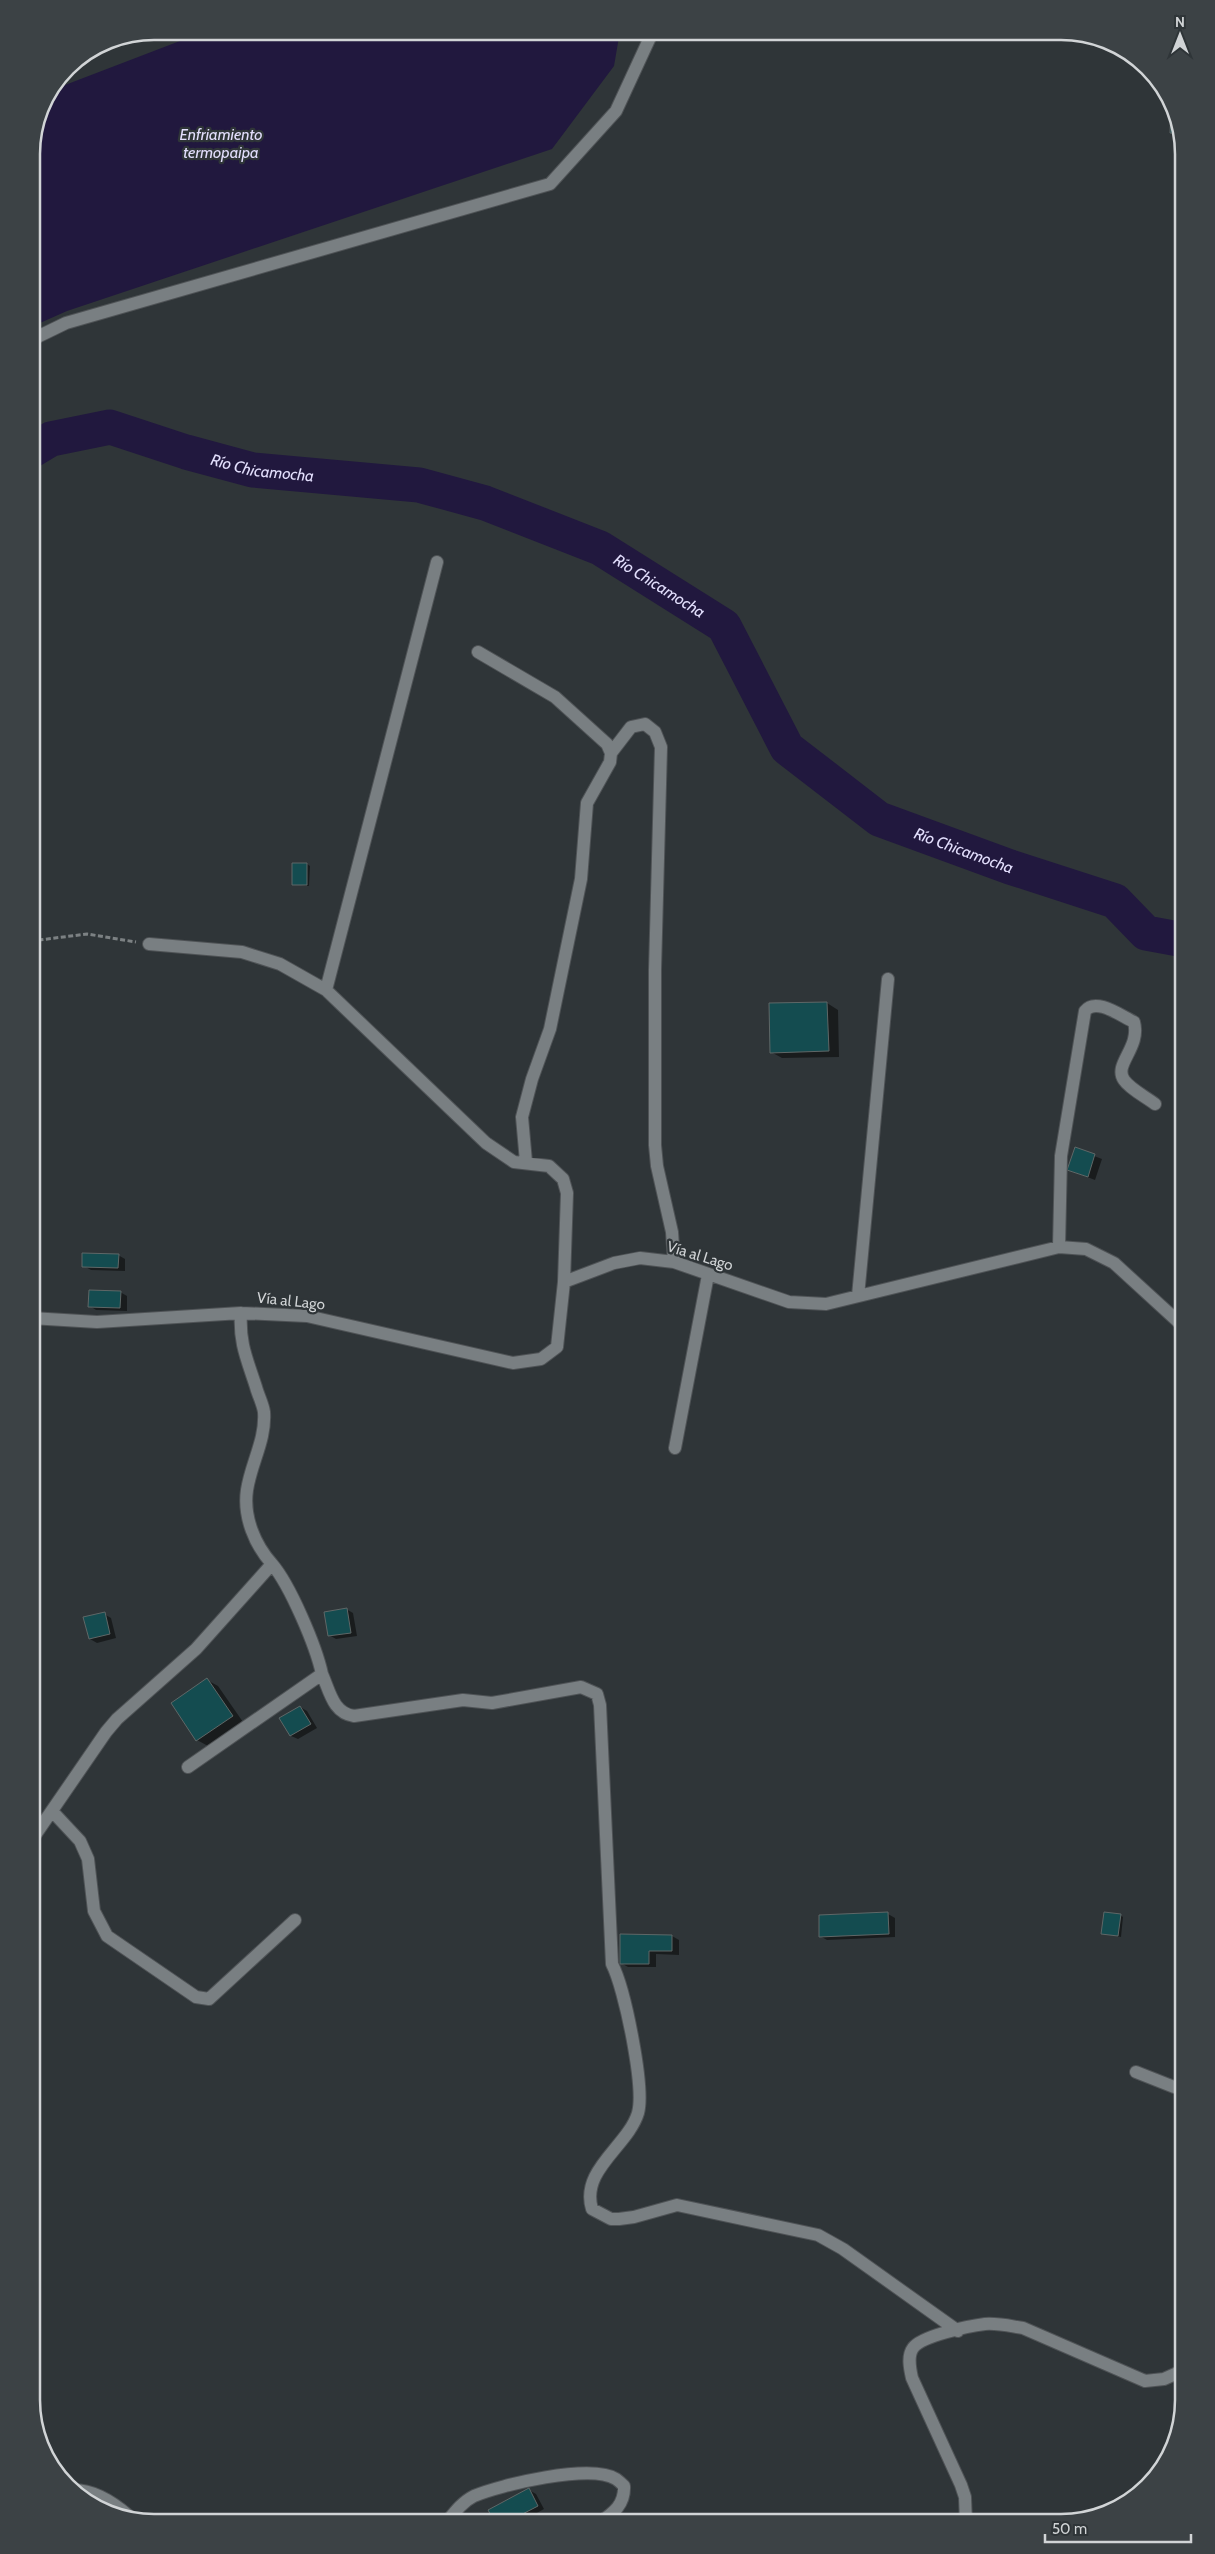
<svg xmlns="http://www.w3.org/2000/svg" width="1215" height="2554" font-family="Cabin,sans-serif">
  <rect width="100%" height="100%" fill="#2f3538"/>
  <path fill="#21183e" d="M206 31H620L614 66 552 149 67 311 31 327V146L41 106 52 90Z"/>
  <path fill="#0007" d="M1175 110 1180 137 1171 133Z
    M307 864 310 866 309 886 293 884Z
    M827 1003 838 1010 839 1057 782 1058 771 1052Z
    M1076 1149 1102 1159 1095 1180 1069 1170Z
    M118 1255 125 1259V1271L91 1270 84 1266Z
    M120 1292 127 1296V1311L96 1310 90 1306Z
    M346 1609 353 1613 357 1636 336 1639 329 1635Z
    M104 1614 111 1618 116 1638 97 1643 90 1639Z
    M207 1680 218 1686 243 1722 208 1746 197 1740Z
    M300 1707 307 1711 317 1728 298 1739 291 1736 281 1719Z
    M888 1914 895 1918V1937L827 1940 820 1936Z
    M1120 1915 1123 1917 1121 1937 1102 1933Z
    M622 1936H672L679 1940V1955L656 1954V1967H628L621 1963Z
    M529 2490 536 2494 544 2509 519 2523H497Z"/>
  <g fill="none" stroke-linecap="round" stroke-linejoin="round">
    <path stroke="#21183e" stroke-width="35" id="s1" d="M31 451 51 439 110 427 186 452 253 470 419 485 485 503 600 548 724 626 787 748 879 819 1010 867 1115 901 1146 933 1184 940"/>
  </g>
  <path fill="#144c50" stroke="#5f6767" d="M1171 108H1175L1180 134 1170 133Z
    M292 863H307V885H292Z
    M827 1002 829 1051 770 1053 769 1003Z
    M1075 1147 1095 1154 1088 1177 1067 1170Z
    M82 1253 119 1254 118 1268 82 1267Z
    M89 1290 121 1291 120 1308 88 1307Z
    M347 1608 351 1633 328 1636 324 1612Z
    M105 1612 110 1634 89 1639 83 1617Z
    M207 1678 233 1716 196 1741 171 1703Z
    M300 1706 311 1724 290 1736 279 1718Z
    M888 1912 889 1934 819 1937V1915Z
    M1104 1912 1121 1914 1118 1936 1101 1934Z
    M620 1934 672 1935V1951H649V1964H620Z
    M529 2488 538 2506 505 2523H495L488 2510Z"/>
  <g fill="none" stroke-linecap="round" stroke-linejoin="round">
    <defs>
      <path id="minor" d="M31 340 66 323 550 184 616 111 653 31
        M478 652 555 697 607 744 611 753 610 762 587 803 581 879 550 1029 532 1079 522 1117 526 1162
        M611 753 631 727 645 724 655 732 661 747 655 970V1145L657 1166 672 1232 674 1262
        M149 944 242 952 280 964 326 990 486 1143 514 1162 549 1166 563 1179 567 1193 564 1282
        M326 990 437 562
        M1059 1247 1061 1156 1085 1011C1096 997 1121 1016 1134 1022 1141 1048 1113 1064 1124 1080 1130 1089 1146 1097 1155 1104
        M858 1296 888 979
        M31 1318 97 1322 241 1313 307 1316 513 1363 541 1359 557 1347 564 1282 614 1263 640 1258 674 1262 789 1302 826 1304 1059 1247 1086 1249 1114 1263 1184 1327
        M675 1448 708 1275
        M322 1674C330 1692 333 1713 354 1716L463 1700 492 1703 581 1687 597 1694 600 1705 612 1964C625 1989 645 2088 638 2113 628 2146 580 2170 592 2209L611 2219H619L634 2217 677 2205 818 2235 843 2249 958 2331
        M188 1767 322 1674C316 1646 290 1585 272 1564
        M52 1811 80 1841 88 1859 94 1911 107 1936 196 1997 209 1999 295 1920
        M31 1841 106 1732 117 1719 196 1649 272 1564C255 1545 243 1517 247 1490 251 1463 266 1440 264 1412 263 1404 258 1395 256 1387 247 1359 239 1343 241 1313
        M1136 2072 1174 2087H1184
        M74 2490C94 2490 114 2503 129 2516
        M446 2523C454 2513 462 2502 474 2496 500 2485 591 2463 616 2479 619 2481 622 2484 624 2486 625 2505 613 2513 599 2523
        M966 2523 965 2497 961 2485 912 2378C910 2369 907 2356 913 2348 921 2336 969 2326 985 2324 998 2323 1010 2326 1023 2328L1145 2381 1164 2379 1184 2370"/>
    </defs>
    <use href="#minor" stroke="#4f5356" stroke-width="14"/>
    <path stroke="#7c8183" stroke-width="3" stroke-dasharray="5 2.5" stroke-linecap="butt" d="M31 941 87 934 136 942"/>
    <use href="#minor" stroke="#797f82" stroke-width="12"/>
  </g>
  <g text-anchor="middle" stroke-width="4.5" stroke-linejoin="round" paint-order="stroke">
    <g font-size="15" fill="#d1d4d6" stroke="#2f3538">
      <text transform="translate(700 1256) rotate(17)" y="5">Vía al Lago</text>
      <text transform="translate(291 1301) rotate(6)" y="5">Vía al Lago</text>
    </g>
    <g font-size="16" font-style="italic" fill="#e2defc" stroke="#2f3538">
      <text x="221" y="140">Enfriamiento<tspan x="221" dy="18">termopaipa</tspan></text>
      <text dy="6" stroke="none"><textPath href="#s1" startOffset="242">Río Chicamocha</textPath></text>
      <text dy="6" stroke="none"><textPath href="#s1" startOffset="662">Río Chicamocha</textPath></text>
      <text dy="6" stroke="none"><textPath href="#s1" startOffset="1082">Río Chicamocha</textPath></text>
    </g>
  </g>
  <path d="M0 0H1215V2554H0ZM154 40H1061A114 114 0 0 1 1175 154V2400A114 114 0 0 1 1061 2514H154A114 114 0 0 1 40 2400V154A114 114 0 0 1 154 40Z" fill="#3c4245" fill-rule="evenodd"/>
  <path fill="none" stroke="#d1d4d6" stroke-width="2.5" d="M154 40H1061A114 114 0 0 1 1175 154V2400A114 114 0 0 1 1061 2514H154A114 114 0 0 1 40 2400V154A114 114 0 0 1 154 40Z"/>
  <g transform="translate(1180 35)" stroke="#2f3538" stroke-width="4" paint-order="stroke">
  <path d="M0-4L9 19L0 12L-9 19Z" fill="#d1d4d6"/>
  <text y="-8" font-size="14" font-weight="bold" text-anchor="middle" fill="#d1d4d6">N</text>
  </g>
  <path d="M1045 2534v8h146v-8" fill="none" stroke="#d1d4d6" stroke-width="2.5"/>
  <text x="1052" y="2534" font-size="15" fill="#d1d4d6" stroke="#2f3538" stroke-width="4" paint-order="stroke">50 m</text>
</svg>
